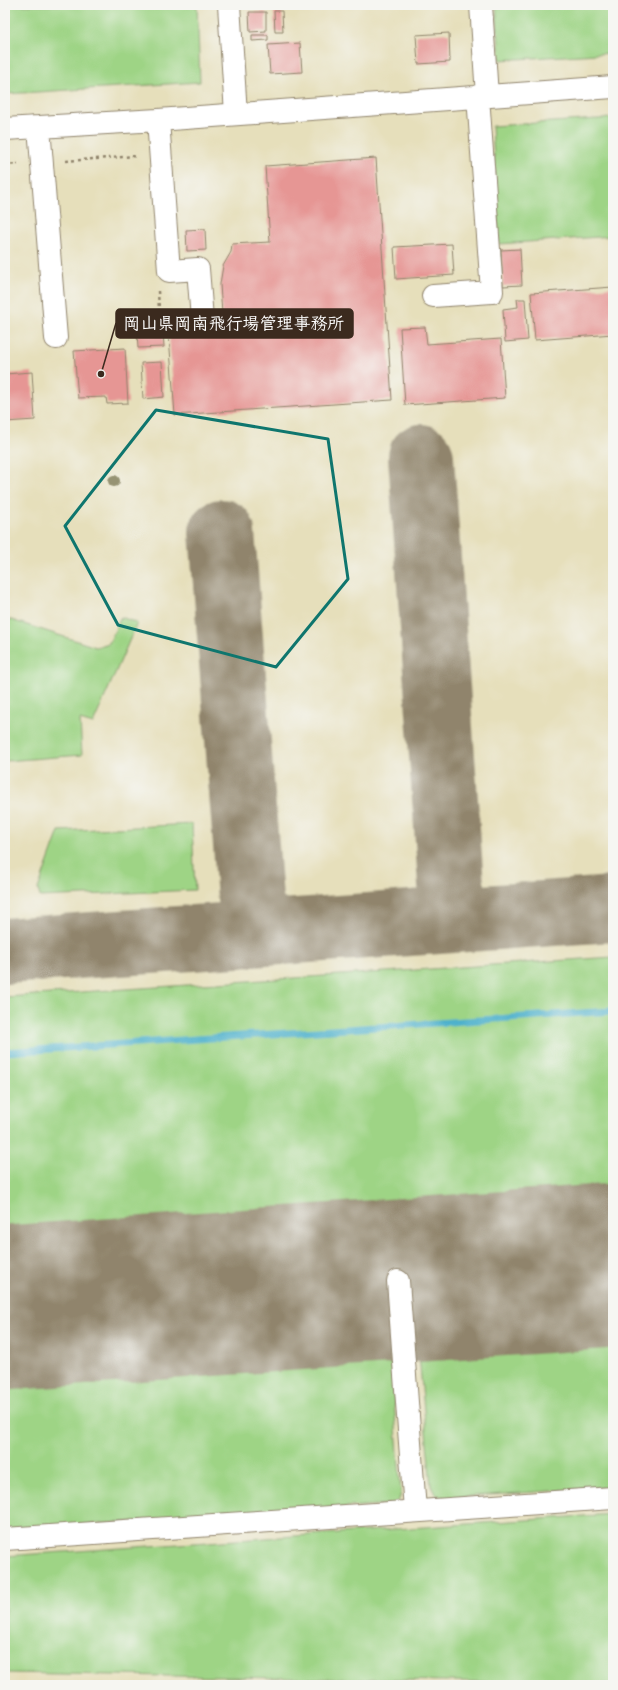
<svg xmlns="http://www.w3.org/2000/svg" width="618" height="1690" font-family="'Indie Flower','Klee One',sans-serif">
  <rect width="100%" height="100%" fill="#f6f6f2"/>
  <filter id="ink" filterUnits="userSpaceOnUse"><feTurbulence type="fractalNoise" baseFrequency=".025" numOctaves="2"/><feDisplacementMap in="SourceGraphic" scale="8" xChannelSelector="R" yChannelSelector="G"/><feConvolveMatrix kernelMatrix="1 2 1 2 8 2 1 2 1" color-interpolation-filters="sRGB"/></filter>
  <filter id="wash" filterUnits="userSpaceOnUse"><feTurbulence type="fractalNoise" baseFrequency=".012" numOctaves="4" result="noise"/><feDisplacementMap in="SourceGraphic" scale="16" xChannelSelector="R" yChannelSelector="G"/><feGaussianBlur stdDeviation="0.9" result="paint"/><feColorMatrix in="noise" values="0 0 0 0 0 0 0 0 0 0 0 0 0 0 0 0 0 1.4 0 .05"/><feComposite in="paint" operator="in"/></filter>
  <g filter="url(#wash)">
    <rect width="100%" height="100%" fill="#e6dfbb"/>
    <path fill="#9ed485" stroke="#6c7f52" d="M5 5H197L200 82 5 94Z
      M496 5H613V53L500 60Z
      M613 118V236L499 244 492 126Z
      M121 617 137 623 93 724 80 720 82 755 5 761V618L96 647 109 643Z
      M192 824 195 890 40 897 38 889 59 831Z
      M613 957V1204L5 1247V997Z
      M613 1331V1487L442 1498 435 1494 431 1486 418 1345Z
      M390 1348 401 1493 399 1500 393 1504 5 1530V1376Z
      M613 1514V1684L5 1673V1556Z"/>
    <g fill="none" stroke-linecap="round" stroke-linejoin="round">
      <path stroke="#4db1cc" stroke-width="7" d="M5 1052 613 1011"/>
      <path stroke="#90846c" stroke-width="66" d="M421 457 451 885C456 906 460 914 482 918
        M222 532 250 898C254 921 259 928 282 932
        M5 951 613 909"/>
      <path stroke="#90846c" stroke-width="165" d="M5 1308 613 1266"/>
    </g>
    <g id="blocks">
      <path fill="#e69694" d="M274 11H282L283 32H275Z
        M249 12H266V31L250 32Z
        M449 33 450 62 418 64 416 35Z
        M252 35H268V40L252 41Z
        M300 43 302 72 270 74 268 45Z
        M376 158 392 400 175 415 169 336 257 329 256 312 222 314 220 284 223 266 231 252 232 244 270 242 265 166Z
        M205 229 206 250 187 251 186 230Z
        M452 244 454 275 396 279 394 247Z
        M520 249 522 285 503 286 501 250Z
        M613 287V334L535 340 531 293Z
        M517 299H525L528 340 505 342 503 309 518 307Z
        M162 316 164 347 138 348 136 317Z
        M425 327 427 344 501 339 505 398 405 405 400 328Z
        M125 348 128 403 107 404 106 397 78 398 74 351Z
        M162 362 164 397 143 399 141 363Z
        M32 372 35 420 5 422V374Z"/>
    </g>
  </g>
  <g filter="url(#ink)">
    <use href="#blocks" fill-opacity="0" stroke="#90846c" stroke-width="1"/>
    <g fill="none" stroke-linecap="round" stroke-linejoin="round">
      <defs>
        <path id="minor" d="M229 5 236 114
          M481 5 487 96
          M158 120 169 271 198 269 202 319
          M39 127 56 338
          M5 129 158 120 613 87
          M433 296 492 292 478 96
          M398 1281 415 1510
          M5 1539 613 1498"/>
      </defs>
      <use href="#minor" stroke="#90846c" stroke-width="24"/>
      <path stroke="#90846c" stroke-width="2.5" stroke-dasharray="3 3" stroke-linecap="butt" d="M66 161 137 156
        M5 165 18 164
        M158 291 159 310"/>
      <use href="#minor" stroke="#fff" stroke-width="22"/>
    </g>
    <circle fill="#969373" cx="114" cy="481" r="6"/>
  </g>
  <path fill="none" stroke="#0f766e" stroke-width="3" stroke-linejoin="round" d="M156 410 328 439 348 579 276 667 118 625 65 526Z"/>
  <path fill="none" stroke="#3b2a1e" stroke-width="1.5" d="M101 374L116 323"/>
  <circle fill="#3b2a1e" stroke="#f6f6f2" stroke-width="1.5" cx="101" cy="374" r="4"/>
  <rect fill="#3b2a1e" stroke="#3b2a1e" stroke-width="1.5" x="116" y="309" width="237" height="29" rx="4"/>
  <g font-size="17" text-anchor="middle" font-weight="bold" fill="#fff">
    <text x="234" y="329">岡山県岡南飛行場管理事務所</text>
  </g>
  <rect width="618" height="1690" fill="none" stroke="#f6f6f2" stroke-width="20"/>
</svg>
